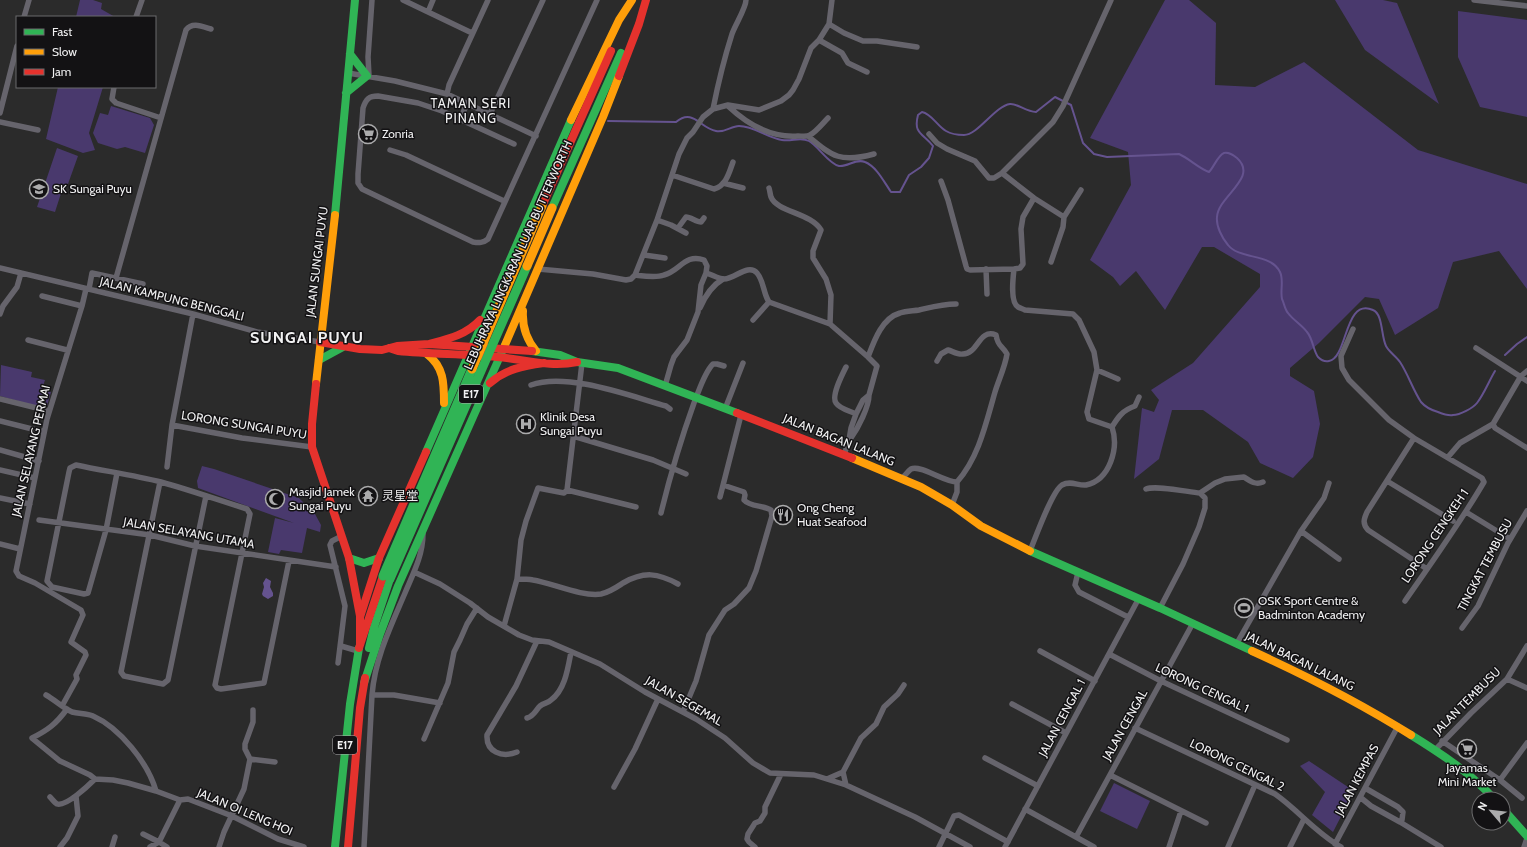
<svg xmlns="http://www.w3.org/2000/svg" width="1527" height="847" font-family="Cabin,'Noto Sans SC',sans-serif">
  <rect width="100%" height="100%" fill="#2b2b2b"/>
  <path fill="#49396d" d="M80 0H93L102 3 101 9 115 17H76Z
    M1165 0H1189L1216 23 1215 85 1255 87 1304 62 1418 150 1527 184V289L1499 251 1453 262 1438 308 1395 335 1379 299 1365 297 1319 343 1290 368V376L1314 391 1320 424 1313 457 1293 478 1260 463 1248 442 1203 410H1172L1159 459 1134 479 1142 408 1154 412 1159 400 1151 390 1193 363 1260 287V274L1214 247H1202L1165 310 1136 271 1120 286 1113 277 1090 260 1131 185 1128 152 1090 138Z
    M1335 0H1383L1397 3 1439 104 1365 50Z
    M1458 11 1527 20V117L1480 107 1458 57Z
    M58 87H103L89 133 95 150 83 153 46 139Z
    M111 106 150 118 154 125 145 153 125 147 117 149 98 143 93 133 100 113 108 115Z
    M57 148 78 156 68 184H64L55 212 37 207Z
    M1 365 32 372 31 377 45 380 42 389 51 392 47 406 42 408 0 396Z
    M202 466 214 469 299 498 315 514 321 525 320 532 307 528 302 553 281 550 279 554 268 552 275 518 294 523 198 488 197 481Z
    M1309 761 1354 791 1333 832 1312 815 1325 792 1300 766Z
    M1114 783 1150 801 1137 829 1100 811Z"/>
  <path fill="#65538f" d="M266 578 271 581 270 587 273 593V596L268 599 263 596 262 594 264 587 263 583Z"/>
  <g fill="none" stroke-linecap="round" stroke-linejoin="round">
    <path stroke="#65538f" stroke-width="2" d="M608 121 676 122C693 108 700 128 716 131 725 133 731 126 739 126 754 126 768 138 782 140 792 142 800 136 809 141 818 146 829 164 839 166 848 167 856 158 865 162 877 167 884 182 891 192H900L909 175 921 167 929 158 933 146C923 133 913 134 918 115L922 112C932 114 937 126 946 131 951 134 959 135 964 135 978 135 995 106 1010 104 1017 103 1026 112 1036 112L1055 97 1071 105 1083 143 1094 154 1107 157 1179 154C1190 159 1198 168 1209 172 1214 167 1218 155 1224 153 1229 152 1233 155 1237 158 1259 178 1218 196 1217 217 1216 226 1222 238 1228 245 1240 260 1271 253 1280 272 1284 280 1280 291 1282 299 1284 303 1285 310 1288 313 1293 320 1302 325 1307 332 1313 339 1313 350 1318 357 1321 360 1325 362 1329 361 1348 358 1344 297 1373 310 1383 314 1381 336 1386 346 1389 352 1396 356 1400 362 1408 374 1413 390 1421 402 1426 408 1431 410 1438 412 1443 414 1449 416 1453 415 1460 415 1473 408 1477 403 1484 394 1489 381 1495 371
      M1505 355 1517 344 1527 337"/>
    <path stroke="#66646c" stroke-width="5.5" d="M403 0 472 33
      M1474 0 1527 6
      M428 12 433 0
      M24 17 29 0
      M136 17 142 0
      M829 24 844 33 863 41H877L917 47
      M819 40 842 53 848 63 867 72
      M348 73 395 81 447 94 536 136
      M369 76 368 57 372 0
      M114 87 112 99 116 103 161 118
      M447 94 449 85 488 0
      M728 106C747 124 771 138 798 136 802 136 807 137 810 135 817 131 822 124 828 118
      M713 109C718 84 724 59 732 34 735 25 746 8 746 0
      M0 113 17 46
      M490 114 543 0
      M460 119 467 104
      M0 122 38 130
      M929 134 937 143 947 149 975 161 989 178H994L1002 173 1053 122 1063 106 1111 0
      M808 136C833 157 841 163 874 154
      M514 144 442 111 418 103 378 96C369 96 366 99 363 108L358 174V183L362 189 473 242C479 243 483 243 488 239L597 0
      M390 150 406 155 504 201
      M1002 173 1034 198 1064 217
      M672 175 714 189C726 186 729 173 733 162
      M941 181 948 200 966 266 967 269 970 270 1014 269 1020 268 1023 264 1021 229 1023 217 1034 198
      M723 183 743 188
      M769 188C770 191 770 194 771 197 777 212 811 213 821 230L813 251V258L826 279 831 295 830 324
      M657 220 671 225 686 233
      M678 228 686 217C691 217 696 222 701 222L704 218
      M644 255 665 258
      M1051 262 1063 227 1064 217 1081 190
      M0 268 193 314 257 332 320 342
      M538 269 593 274 626 280 631 279 635 275 657 220 679 154 687 138 693 132 703 117 713 109 728 105 759 110 781 101 789 95 793 90 799 79 811 48 819 40 829 24 832 0
      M986 269 987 294
      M1014 269C1013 278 1010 302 1018 307 1020 308 1023 309 1025 310L1073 314 1079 320 1094 352 1097 370 1087 412 1089 419 1112 427C1119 448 1110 480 1086 485 1078 486 1071 480 1062 485 1052 491 1035 539 1030 551
      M706 273C711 274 718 279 724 279 735 279 748 263 757 273 764 281 763 293 769 302L830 324 868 357 877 366 869 395 863 400 856 414 851 428 849 440 844 455
      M635 275C644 276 656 278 664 275 680 271 685 253 704 260L707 266 706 273 701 285 698 312 687 340 674 357 671 365 665 386
      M116 278 186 30C192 22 201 26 211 29
      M89 289 92 273 143 284
      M42 296 82 306
      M700 308C705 296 711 286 723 279
      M0 314 3 306 17 287 21 273
      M753 320 769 302
      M1353 329 1341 356 1342 368 1349 380 1389 420 1414 438 1482 478 1484 482C1460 523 1432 562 1405 601
      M28 340 67 350
      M1476 348 1527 381
      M868 357C874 341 882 318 900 313 906 311 913 311 919 310 932 307 942 304 956 304
      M937 361 941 354 948 350C952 351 958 355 963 354 978 354 979 328 996 335 998 347 1002 345 1007 354 1005 367 999 379 995 392 986 423 979 457 957 482V492L952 505
      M846 367C842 375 831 396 836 403 840 409 850 411 856 414
      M1097 370 1118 379
      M531 385C567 372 630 396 666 406L670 409
      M0 399 49 411
      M725 409 743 363
      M0 421 44 432
      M1493 424 1495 428 1527 448
      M172 425 242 438 312 447
      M1112 427C1118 417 1123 410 1135 406L1139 397
      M573 436 653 460 686 474
      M851 438C858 428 869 407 869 395
      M1414 438 1367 512C1364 519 1362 523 1368 530L1427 569
      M0 450 39 461
      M1448 457 1460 443 1493 424 1521 376 1527 371
      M167 467 172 425 193 314
      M0 470 35 478
      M117 473 106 530 88 593 84 594 52 587 47 581 69 472 70 468 76 465C104 471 133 475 161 482 190 490 218 500 247 509L250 514 215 685 217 688 221 689 264 683 289 561
      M902 478C905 476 908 471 911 469 920 464 944 482 957 482
      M1387 481 1453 521
      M160 482 121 672 124 676 163 684 168 680 206 496
      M1146 489C1156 485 1188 492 1200 493L1215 483 1225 479 1244 477C1251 482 1256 485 1263 482
      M567 490 582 363
      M567 490 636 507
      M720 497 741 415
      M0 498 30 504
      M1466 512 1510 539
      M661 513C670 476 681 439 694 403 699 391 704 373 713 364H717L724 366
      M39 520 150 535 195 546 336 567
      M1301 531 1339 559
      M0 544 20 549
      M414 572 440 584 470 603 488 617 519 635 532 640 549 642 600 664 645 692 696 719 725 738 753 763 770 773 814 775 846 785 915 817 970 847
      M1078 572 1075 585 1079 592 1128 617
      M517 579C522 579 528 579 533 580 552 583 582 597 601 594 610 592 617 587 623 583 644 571 658 573 678 584
      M1160 608 1183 564 1199 527 1205 508V498L1200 493
      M504 626 517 579 521 540 526 521 538 488 564 493 567 490
      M1462 628 1478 606 1508 543 1527 511
      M1237 643 1301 531 1324 498 1329 483
      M341 646 358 651
      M1040 651 1095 681
      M1109 654 1161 681 1287 740
      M338 663 345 606 330 545 332 541 342 536
      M1507 679 1527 688
      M46 695C55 700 63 708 72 712 79 714 87 713 93 716 120 728 148 763 156 791
      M372 695H394L440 703
      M1012 704 1066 733
      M62 706 77 679 76 675 86 655 85 652 71 642 83 615 81 610 35 583 19 576 16 571 47 419 82 306 86 289
      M67 709C56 724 48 730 32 738L60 761 90 775 95 779 113 780 128 783 156 791 180 800 188 799 232 816 278 839 304 847
      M683 712 696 681 709 635 725 610 734 604 749 588 756 571 772 516 771 510C763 505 750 507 744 500L745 495 744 492 723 485
      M527 718C534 716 535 711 540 706 544 703 548 703 551 700 565 690 568 668 571 652
      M1135 728 1275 794C1298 810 1316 833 1341 847
      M424 739 448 683 454 652 460 640 467 624 477 608
      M1442 741 1500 780 1522 798
      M1435 750 1471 713 1507 679 1527 646
      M517 752C502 758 486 752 487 735L516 686 537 641
      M985 758 1038 786
      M250 759 275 762
      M843 772 846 785
      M1110 775 1206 823
      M827 779 843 772 861 738 876 724 884 707 898 694 904 685
      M1500 780 1527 743
      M614 787 635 749 658 699
      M50 797C52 799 55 803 57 804 66 807 89 785 95 779
      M1360 797 1371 806 1400 822 1402 820 1403 812 1398 807 1365 788
      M1025 809 1094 847
      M1400 822 1441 847
      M143 834 159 842 167 847
      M1076 837 1193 623
      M1335 844 1398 726
      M60 847 67 838 78 816 76 796
      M112 847 115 837
      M150 847 159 842 180 800
      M219 847 224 832 244 789 250 759 245 749V744L253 722V710
      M364 847 372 695C375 658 391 626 405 593 413 574 423 555 423 534
      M755 847 749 842 747 839 748 834 755 823 760 821 765 813V807L781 774
      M939 847 954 816 959 815 1008 842
      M1005 847 1139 598
      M1169 847 1181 811
      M1228 847 1255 785
      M1290 847 1304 819
      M1524 847 1527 838"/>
    <path stroke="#30b455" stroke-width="8" d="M346 93 367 76 350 54
      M552 208 621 53
      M335 215 355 0
      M532 351 560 355 577 362 618 368 737 413
      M319 360 343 347
      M426 452 571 120
      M1030 551 1160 608 1252 651
      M349 558 364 563 379 558
      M369 648 374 627 390 579
      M364 683 380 634 398 586 505 345
      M1411 735C1440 753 1471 773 1494 799
      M1503 809 1527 836
      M335 847 350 704 359 648"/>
    <path stroke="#ff9f0a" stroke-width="8" d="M571 120 619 20 632 0
      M523 311C522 327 526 339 536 351
      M505 345 603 117 619 76
      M427 354C444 367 444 383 444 403
      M316 384 335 215
      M852 458 921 487 952 505 981 526 1030 551
      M1252 651C1307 676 1360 703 1411 735"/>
    <path stroke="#e5322d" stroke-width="8" d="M619 76 639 24 646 0
      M542 206 611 51
      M320 342 360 349 382 350 397 346 429 344 532 351
      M429 344C448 339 466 335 480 320
      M389 348 398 351C431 354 464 354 497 357 524 359 550 368 577 362
      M490 383C506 369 523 366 544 363
      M316 384 312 424V447L349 558 360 616
      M737 413 852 458
      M360 644V617L379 558 426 452
      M359 648 383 576
      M348 847 360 708 365 678"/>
    <path stroke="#30b455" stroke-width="9" d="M383 576 472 369
      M390 579 527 266"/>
    <path stroke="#ff9f0a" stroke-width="9" d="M527 266 552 208
      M472 369 542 206"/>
  </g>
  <defs>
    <symbol id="supermarket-ring" viewBox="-11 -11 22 22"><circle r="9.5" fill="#131214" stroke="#ababac" stroke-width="1.5"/><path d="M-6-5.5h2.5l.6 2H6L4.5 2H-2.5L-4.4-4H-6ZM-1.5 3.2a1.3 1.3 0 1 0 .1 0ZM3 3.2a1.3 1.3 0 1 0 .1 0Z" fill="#ababac"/></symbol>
    <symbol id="school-ring" viewBox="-11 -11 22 22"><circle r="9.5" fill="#131214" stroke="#ababac" stroke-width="1.5"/><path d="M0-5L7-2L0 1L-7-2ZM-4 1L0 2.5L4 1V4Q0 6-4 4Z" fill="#ababac"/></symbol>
    <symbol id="hospital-ring" viewBox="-11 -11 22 22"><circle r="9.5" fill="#131214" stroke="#ababac" stroke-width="1.5"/><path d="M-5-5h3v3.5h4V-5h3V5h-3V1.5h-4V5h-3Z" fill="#ababac"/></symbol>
    <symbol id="temple-ring" viewBox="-11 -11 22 22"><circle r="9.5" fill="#131214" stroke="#ababac" stroke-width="1.5"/><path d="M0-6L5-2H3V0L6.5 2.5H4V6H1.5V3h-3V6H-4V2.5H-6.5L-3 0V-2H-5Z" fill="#ababac"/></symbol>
    <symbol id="mosque-ring" viewBox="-11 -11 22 22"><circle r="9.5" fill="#131214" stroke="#ababac" stroke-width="1.5"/><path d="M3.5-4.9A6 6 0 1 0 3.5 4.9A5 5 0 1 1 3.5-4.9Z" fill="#ababac"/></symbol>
    <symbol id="restaurant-ring" viewBox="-11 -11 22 22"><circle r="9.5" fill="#131214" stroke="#ababac" stroke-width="1.5"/><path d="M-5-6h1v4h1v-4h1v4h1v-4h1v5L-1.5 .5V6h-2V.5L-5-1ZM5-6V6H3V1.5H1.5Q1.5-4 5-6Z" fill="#ababac"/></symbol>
    <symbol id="stadium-ring" viewBox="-11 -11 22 22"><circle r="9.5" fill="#131214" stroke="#ababac" stroke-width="1.5"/><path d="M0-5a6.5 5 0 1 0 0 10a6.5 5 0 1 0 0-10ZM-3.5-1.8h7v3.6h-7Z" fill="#ababac"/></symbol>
  </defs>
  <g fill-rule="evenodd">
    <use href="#supermarket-ring" x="357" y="123" width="22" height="22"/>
    <use href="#school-ring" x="28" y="178" width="22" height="22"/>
    <use href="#hospital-ring" x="515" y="413" width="22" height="22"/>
    <use href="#temple-ring" x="357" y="485" width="22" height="22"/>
    <use href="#mosque-ring" x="264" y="488" width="22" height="22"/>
    <use href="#restaurant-ring" x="772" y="504" width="22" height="22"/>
    <use href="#stadium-ring" x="1233" y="597" width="22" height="22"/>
    <use href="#supermarket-ring" x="1456" y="738" width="22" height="22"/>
  </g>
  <g text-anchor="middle" stroke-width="3" stroke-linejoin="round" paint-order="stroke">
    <g fill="#131214" stroke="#aeadaf" stroke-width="1">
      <rect x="459" y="385" width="24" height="18" rx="3"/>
      <rect x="333" y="736" width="24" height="18" rx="3"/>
    </g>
    <g font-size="11" font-weight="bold" fill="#f0f0f1">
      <text x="471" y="398">E17</text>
      <text x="345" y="749">E17</text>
    </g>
    <g font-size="12" fill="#f0f0f1" stroke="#131214" text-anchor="start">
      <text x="382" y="138">Zonria</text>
      <text x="53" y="193">SK Sungai Puyu</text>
      <text x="540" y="421">Klinik Desa<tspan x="540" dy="14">Sungai Puyu</tspan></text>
      <text x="289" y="496">Masjid Jamek<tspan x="289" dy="14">Sungai Puyu</tspan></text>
      <text x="382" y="500">灵星堂</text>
      <text x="797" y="512">Ong Cheng<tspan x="797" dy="14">Huat Seafood</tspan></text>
      <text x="1258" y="605">OSK Sport Centre &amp;<tspan x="1258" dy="14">Badminton Academy</tspan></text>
      <text x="1467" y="772" text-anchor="middle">Jayamas<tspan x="1467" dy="14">Mini Market</tspan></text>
    </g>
    <g font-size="12" fill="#f0f0f1" stroke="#131214">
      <text transform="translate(518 255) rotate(-66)" y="4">LEBUHRAYA LINGKARAN LUAR BUTTERWORTH</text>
      <text transform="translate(317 262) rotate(-83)" y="4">JALAN SUNGAI PUYU</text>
      <text transform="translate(172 299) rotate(14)" y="4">JALAN KAMPUNG BENGGALI</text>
      <text transform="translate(244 425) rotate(9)" y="4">LORONG SUNGAI PUYU</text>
      <text transform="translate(839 440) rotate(22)" y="4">JALAN BAGAN LALANG</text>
      <text transform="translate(31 451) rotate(-77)" y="4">JALAN SELAYANG PERMAI</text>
      <text transform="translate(189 533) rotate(10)" y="4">JALAN SELAYANG UTAMA</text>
      <text transform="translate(1435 536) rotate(-56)" y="4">LORONG CENGKEH 1</text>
      <text transform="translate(1485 565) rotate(-62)" y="4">TINGKAT TEMBUSU</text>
      <text transform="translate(1300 661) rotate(26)" y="4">JALAN BAGAN LALANG</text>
      <text transform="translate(1202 688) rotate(25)" y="4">LORONG CENGAL 1</text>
      <text transform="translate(684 701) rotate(30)" y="4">JALAN SEGEMAL</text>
      <text transform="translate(1467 701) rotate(-45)" y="4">JALAN TEMBUSU</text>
      <text transform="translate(1062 718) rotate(-62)" y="4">JALAN CENGAL 1</text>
      <text transform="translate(1125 725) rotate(-61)" y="4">JALAN CENGAL</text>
      <text transform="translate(1237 765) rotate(26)" y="4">LORONG CENGAL 2</text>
      <text transform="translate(1357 780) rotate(-62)" y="4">JALAN KEMPAS</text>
      <text transform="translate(245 812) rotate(23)" y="4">JALAN OI LENG HOI</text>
    </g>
    <g font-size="13" letter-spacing="1" fill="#f0f0f1" stroke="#131214">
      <text x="471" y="108">TAMAN SERI<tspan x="471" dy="15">PINANG</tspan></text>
    </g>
    <g font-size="16" font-weight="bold" letter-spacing="1" fill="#f0f0f1" stroke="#131214">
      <text x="307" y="343">SUNGAI PUYU</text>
    </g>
  </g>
  <rect x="16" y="16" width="140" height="72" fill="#131214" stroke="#6b6b6c"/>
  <rect x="24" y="29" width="20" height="6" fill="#30b455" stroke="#6b6b6c"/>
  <text x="52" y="36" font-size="12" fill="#f0f0f1">Fast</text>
  <rect x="24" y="49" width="20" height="6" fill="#ff9f0a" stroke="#6b6b6c"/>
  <text x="52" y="56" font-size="12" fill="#f0f0f1">Slow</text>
  <rect x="24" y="69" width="20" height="6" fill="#e5322d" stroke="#6b6b6c"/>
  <text x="52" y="76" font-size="12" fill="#f0f0f1">Jam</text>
  <g transform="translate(1491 811) rotate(298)"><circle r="19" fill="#131214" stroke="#6b6b6c"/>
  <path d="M0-3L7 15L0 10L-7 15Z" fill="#ababac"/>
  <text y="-6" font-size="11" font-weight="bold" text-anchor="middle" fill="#f0f0f1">N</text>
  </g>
</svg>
